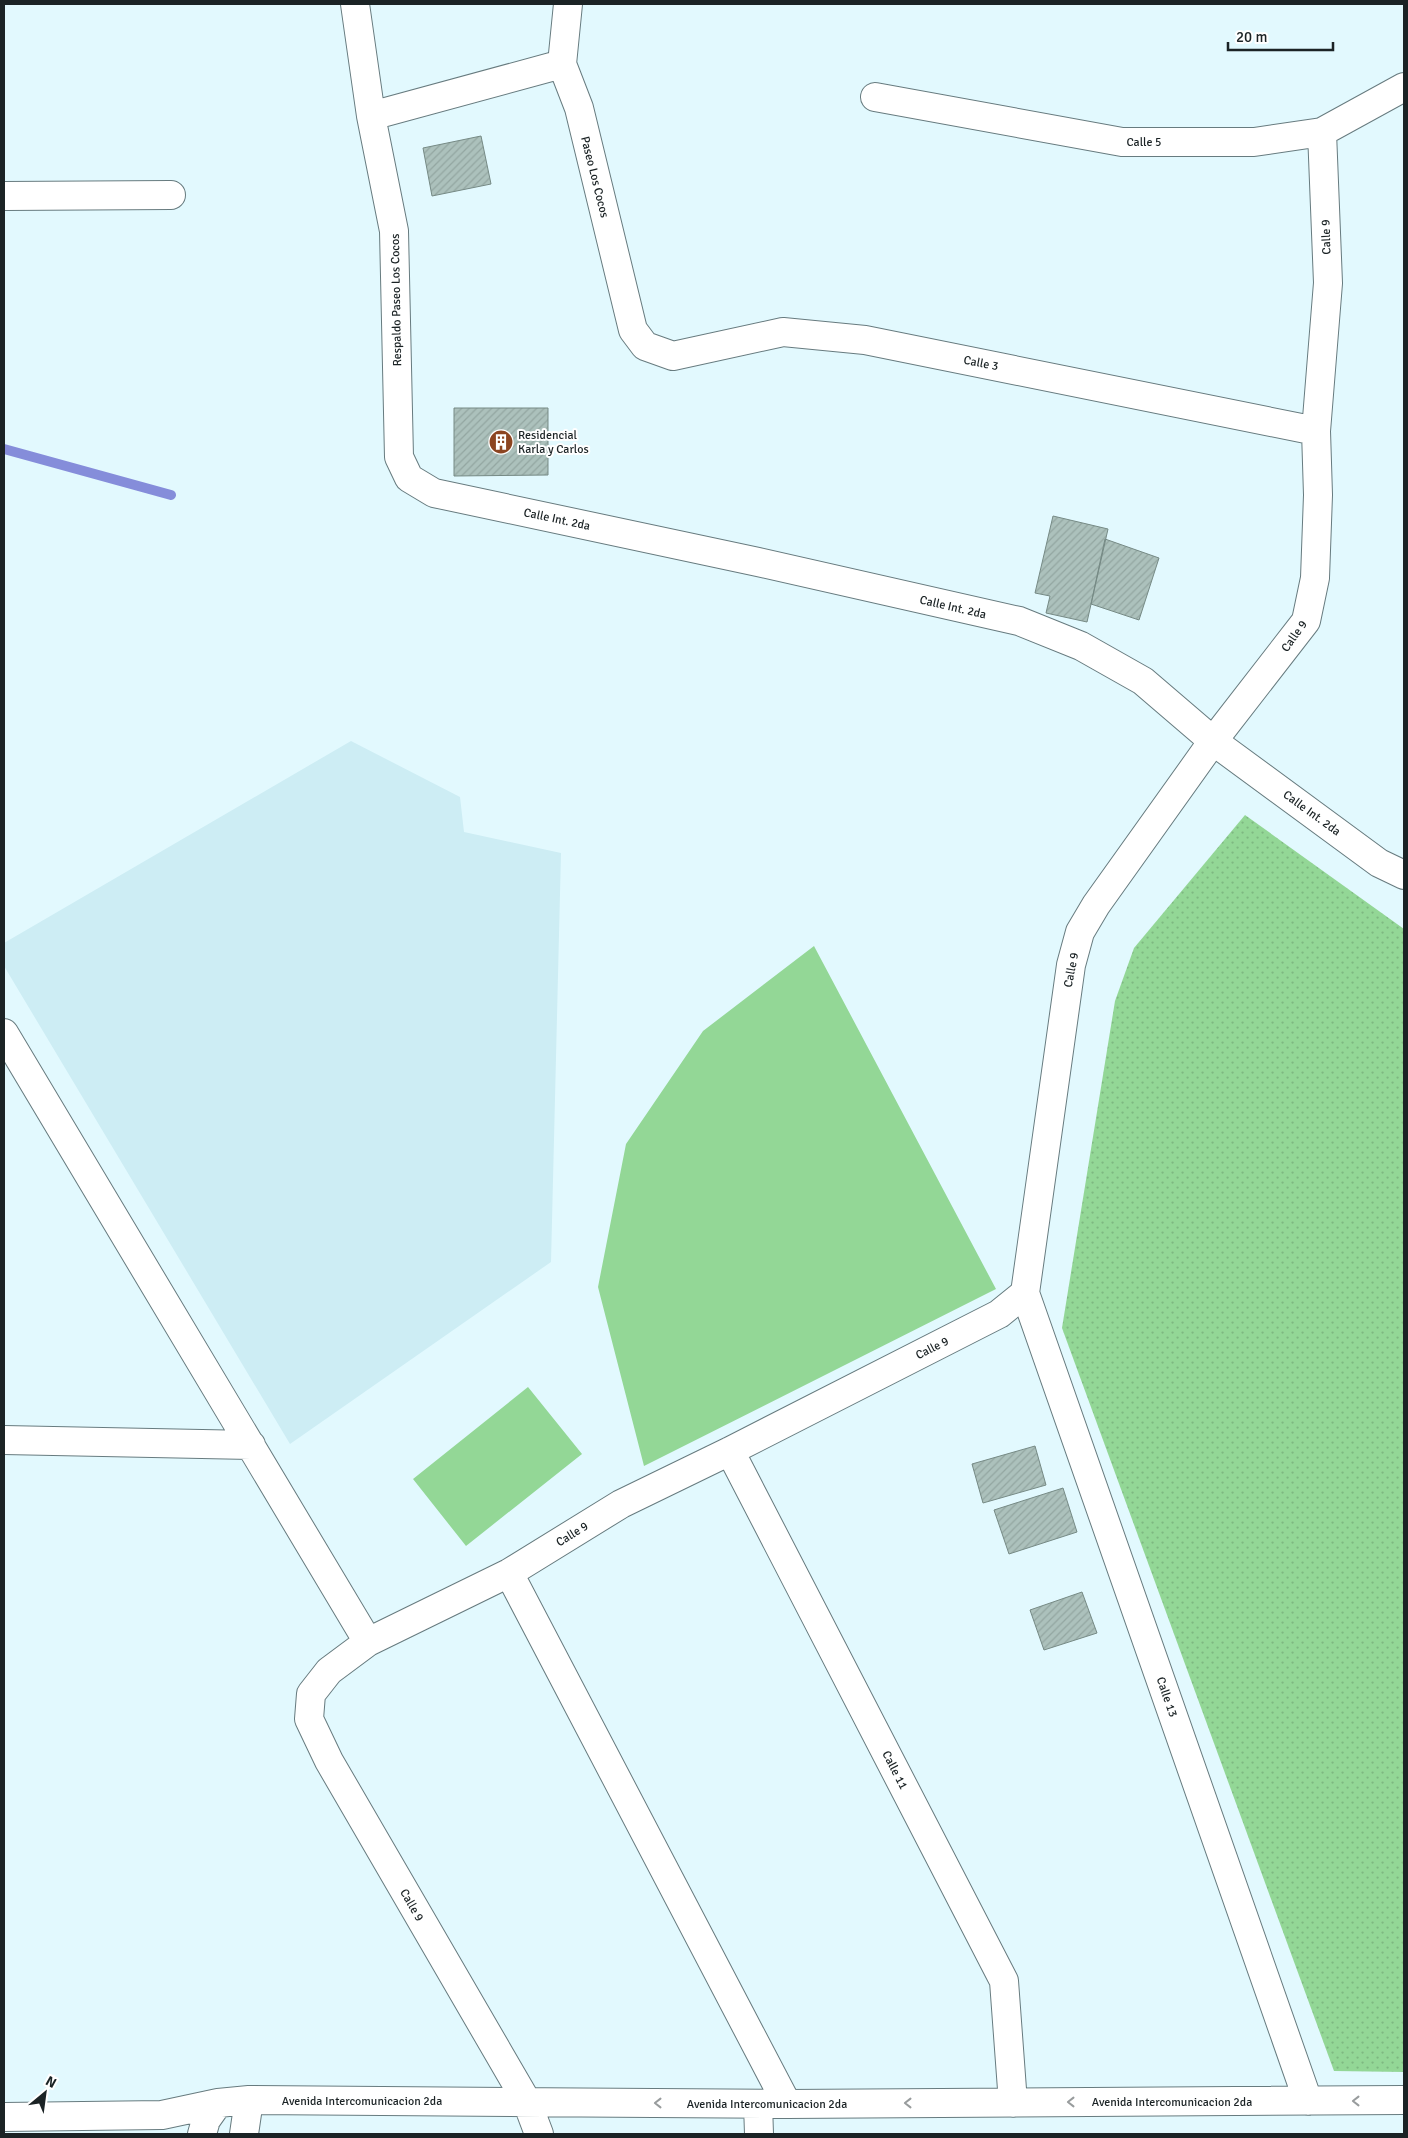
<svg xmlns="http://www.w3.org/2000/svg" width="1408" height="2138" font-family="Signika,sans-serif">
  <defs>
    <pattern id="park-dots" width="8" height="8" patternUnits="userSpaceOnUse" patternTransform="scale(1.25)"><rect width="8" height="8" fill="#93d796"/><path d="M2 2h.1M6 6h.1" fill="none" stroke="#7eb881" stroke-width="1.8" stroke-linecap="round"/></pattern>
    <pattern id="building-hatch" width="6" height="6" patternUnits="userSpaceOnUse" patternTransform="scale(1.25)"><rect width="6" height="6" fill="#acc1bc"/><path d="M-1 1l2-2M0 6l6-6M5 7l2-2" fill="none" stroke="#93a6a1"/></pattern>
  </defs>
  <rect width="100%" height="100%" fill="#e2f9fe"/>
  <path fill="#cdedf4" d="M351 741 460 797 464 832 561 853 551 1262 290 1444 4 966V943Z"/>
  <path fill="#93d796" d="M814 946 996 1289 644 1466 598 1287 626 1144 703 1031Z
    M528 1387 582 1454 466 1546 413 1479Z"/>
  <path fill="url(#park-dots)" d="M1245 815 1404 929V2072L1334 2071 1062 1328 1115 1001 1134 948Z"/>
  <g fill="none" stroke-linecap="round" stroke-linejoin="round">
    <path stroke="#858dda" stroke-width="10" d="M4 449 171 495"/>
  </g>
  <path fill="url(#building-hatch)" stroke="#768a85" d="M481 136 491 184 432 196 423 148Z
    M454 408H548V475L454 476Z
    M1053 516 1108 529 1087 622 1046 613 1050 596 1035 593Z
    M1105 539 1159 558 1139 620 1091 604Z
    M1035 1446 1046 1485 983 1503 972 1464Z
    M1063 1488 1077 1532 1009 1554 994 1510Z
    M1082 1592 1097 1633 1044 1650 1030 1610Z"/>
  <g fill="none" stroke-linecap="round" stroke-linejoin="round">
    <defs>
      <path id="street" d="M355 4 371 116 394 231 399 457 409 478 434 493 758 562 1019 621 1081 646 1143 681 1213 741 1379 863 1404 875
        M568 4 562 64 579 108 633 330 645 346 673 356 783 332 865 340 1316 431
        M875 97 1122 142H1254L1322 132 1404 87
        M371 116 562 64
        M4 196 171 195
        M4 1033 368 1642
        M1025 1293 1308 2101
        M4 1440 251 1445
        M730 1451 1004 1981 1013 2103
        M509 1573 787 2104
        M758 2104 759 2134
        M4 2117 162 2115 218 2103 249 2100 787 2104 1404 2100
        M202 2134 206 2120 218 2103
        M244 2134 249 2100
        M539 2134 527 2102 329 1761 309 1719 311 1694 329 1671 368 1642 509 1573 621 1504 730 1451 999 1314 1025 1293 1071 965 1080 932 1096 905 1213 741 1306 621 1315 578 1318 495 1316 431 1328 283 1322 132"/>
    </defs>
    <use href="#street" stroke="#677b7f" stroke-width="30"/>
    <use href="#street" stroke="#fff" stroke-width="28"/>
  </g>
  <defs><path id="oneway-chevron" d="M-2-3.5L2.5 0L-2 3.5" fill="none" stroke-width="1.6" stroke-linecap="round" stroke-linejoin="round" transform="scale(1.25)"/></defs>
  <g stroke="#989c9d">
    <use href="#oneway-chevron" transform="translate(1356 2101) rotate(180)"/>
    <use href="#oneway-chevron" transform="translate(1071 2102) rotate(180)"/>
    <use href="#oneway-chevron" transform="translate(658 2103) rotate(-180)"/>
    <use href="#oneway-chevron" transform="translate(908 2103) rotate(180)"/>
  </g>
  <defs>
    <symbol id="building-disc" viewBox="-11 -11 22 22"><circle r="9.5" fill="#8c4521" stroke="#fff"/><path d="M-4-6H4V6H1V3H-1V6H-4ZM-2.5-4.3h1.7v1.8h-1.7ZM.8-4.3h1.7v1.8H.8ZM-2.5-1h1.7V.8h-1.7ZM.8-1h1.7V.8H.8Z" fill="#fff"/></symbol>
  </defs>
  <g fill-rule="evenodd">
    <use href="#building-disc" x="487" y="428" width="28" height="28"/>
  </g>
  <g text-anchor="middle" stroke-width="4" stroke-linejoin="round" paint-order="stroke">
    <g font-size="12" fill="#1b2325" stroke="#fff">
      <text x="1144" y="146">Calle 5</text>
      <text transform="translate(595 177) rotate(76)" y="4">Paseo Los Cocos</text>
      <text transform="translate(1326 237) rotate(-92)" y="4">Calle 9</text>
      <text transform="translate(396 300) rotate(-91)" y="4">Respaldo Paseo Los Cocos</text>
      <text transform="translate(981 363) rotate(11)" y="4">Calle 3</text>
      <text transform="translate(557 519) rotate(12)" y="4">Calle Int. 2da</text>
      <text transform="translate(953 607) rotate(13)" y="4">Calle Int. 2da</text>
      <text transform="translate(1294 636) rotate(-55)" y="4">Calle 9</text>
      <text transform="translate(1312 813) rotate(36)" y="4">Calle Int. 2da</text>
      <text transform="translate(1071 970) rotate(-79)" y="4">Calle 9</text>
      <text transform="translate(932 1348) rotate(-27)" y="4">Calle 9</text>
      <text transform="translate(572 1534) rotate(-32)" y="4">Calle 9</text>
      <text transform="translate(1167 1697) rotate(71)" y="4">Calle 13</text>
      <text transform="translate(895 1770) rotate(63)" y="4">Calle 11</text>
      <text transform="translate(412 1905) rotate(60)" y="4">Calle 9</text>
      <text x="362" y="2105">Avenida Intercomunicacion 2da</text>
      <text x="1172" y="2106">Avenida Intercomunicacion 2da</text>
      <text x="767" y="2108">Avenida Intercomunicacion 2da</text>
    </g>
    <g font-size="12" fill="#1b2325" stroke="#fff" text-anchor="start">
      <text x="518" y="439">Residencial<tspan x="518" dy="14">Karla y Carlos</tspan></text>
    </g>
  </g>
  <rect width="1408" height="2138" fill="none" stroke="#1b2325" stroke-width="10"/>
  <g transform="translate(45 2093) rotate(29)" stroke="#ffffff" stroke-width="4" paint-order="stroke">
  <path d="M0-4L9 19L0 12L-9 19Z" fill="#1b2325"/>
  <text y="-8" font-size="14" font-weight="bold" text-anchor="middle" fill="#1b2325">N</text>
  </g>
  <path d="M1228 42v8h105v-8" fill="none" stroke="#1b2325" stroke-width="2.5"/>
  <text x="1236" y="42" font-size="15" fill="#1b2325" stroke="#ffffff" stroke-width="4" paint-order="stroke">20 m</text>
</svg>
